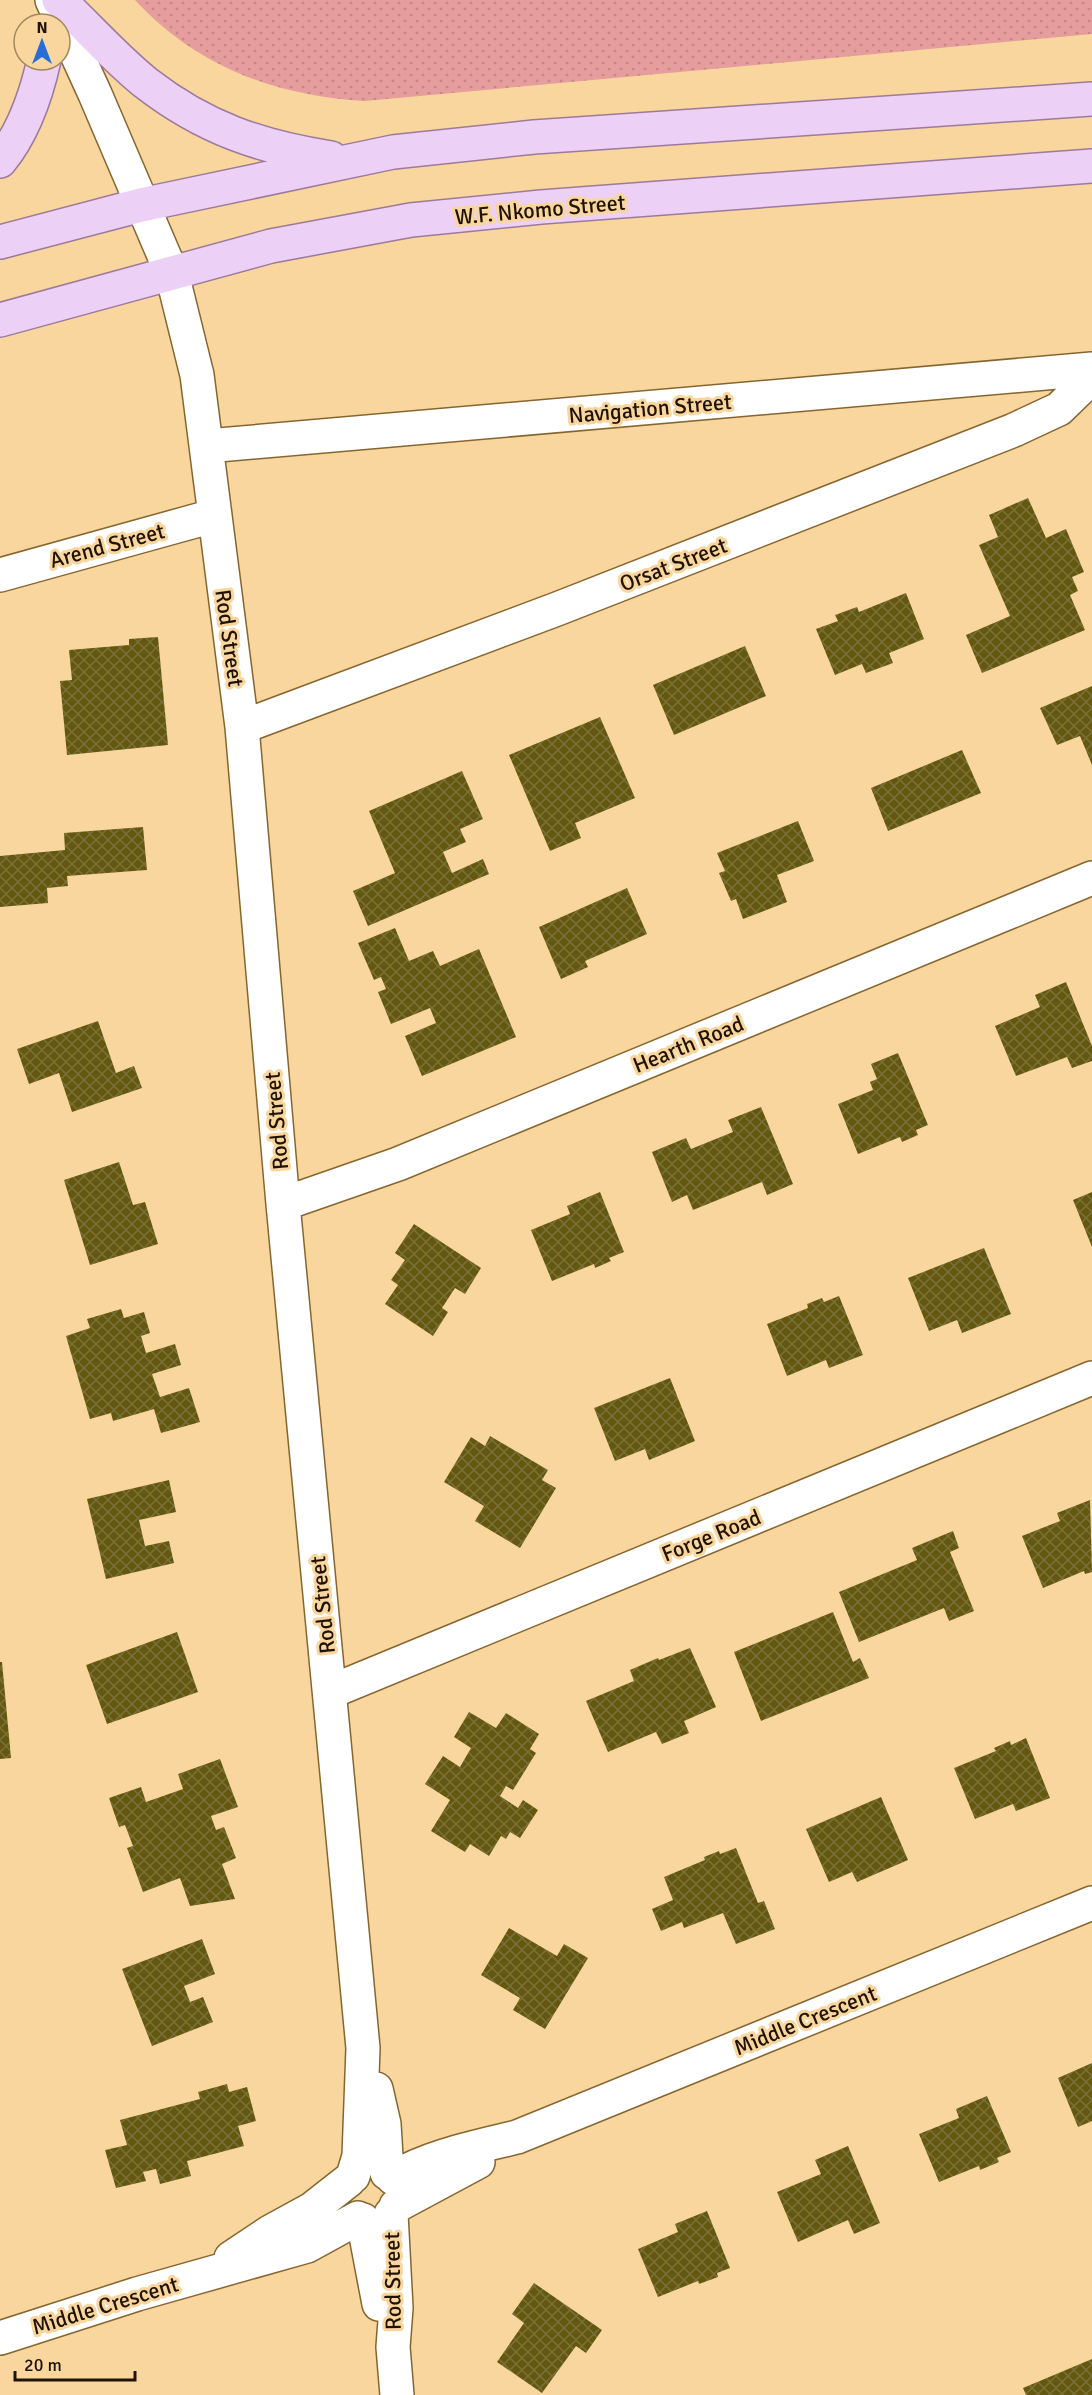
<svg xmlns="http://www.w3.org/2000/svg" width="1092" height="2395" font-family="Signika,sans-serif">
  <defs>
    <pattern id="grass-dots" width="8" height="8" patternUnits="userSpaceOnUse" patternTransform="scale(1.5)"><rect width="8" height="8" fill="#e69d9d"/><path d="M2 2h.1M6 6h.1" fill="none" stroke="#c58685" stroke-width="1.8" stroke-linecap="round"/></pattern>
    <pattern id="building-cross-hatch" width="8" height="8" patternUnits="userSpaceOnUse" patternTransform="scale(1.5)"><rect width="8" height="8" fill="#645811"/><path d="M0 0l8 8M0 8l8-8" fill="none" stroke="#7a7039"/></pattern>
  </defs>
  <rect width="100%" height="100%" fill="#f9d69e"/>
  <path fill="url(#grass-dots)" d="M135 0H1092V34L365 101C276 96 197 67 135 0Z"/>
  <path fill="url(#building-cross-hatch)" d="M1028 498 1046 538 1066 529 1084 572 1072 577 1078 591 1070 595 1085 630 982 673 966 635 1010 616 979 545 998 537 989 515Z
    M906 593 924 639 889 653 893 663 866 673 862 664 835 675 816 629 838 621 835 615 857 607 859 612Z
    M158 637 168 745 67 755 60 681 72 680 69 650 129 645V639Z
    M745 646 766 696 674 735 653 685Z
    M1092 686V765L1080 736 1057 745 1040 708Z
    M600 717 635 798 575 823 581 838 550 851 509 755Z
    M962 750 981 793 888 831 871 788Z
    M462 771 483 819 460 829 466 842 443 852 452 873 483 859 489 874 368 926 353 891 395 873 369 811Z
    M798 821 814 861 777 875 787 902 743 919 736 899 731 901 719 873 725 871 717 853Z
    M143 827 147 870 67 876 68 886 47 888 48 903 0 907V856L65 850 64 833Z
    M627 888 647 934 585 961 588 967 561 979 539 927Z
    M395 928 409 961 433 951 440 966 479 949 516 1037 422 1076 405 1036 436 1023 430 1008 391 1024 378 992 386 989 381 977 374 980 358 943Z
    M1066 982 1092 1046V1061L1072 1068 1067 1057 1016 1076 995 1026 1040 1007 1035 995Z
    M98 1021 116 1073 134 1066 142 1088 72 1112 59 1073 29 1084 17 1049Z
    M898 1053 928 1125 916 1130 918 1135 902 1142 900 1137 858 1154 838 1104 873 1090 870 1082 877 1079 871 1064Z
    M761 1107 793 1184 767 1195 762 1182 693 1210 687 1195 672 1202 652 1152 686 1138 691 1149 733 1132 728 1120Z
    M119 1162 133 1205 145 1202 158 1244 90 1265 64 1180Z
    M600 1192 624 1252 609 1258 611 1261 595 1268 594 1264 552 1281 531 1230 570 1214 567 1206Z
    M1092 1192V1247L1073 1200Z
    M414 1224 481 1268 465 1294 455 1288 442 1308 448 1312 433 1336 385 1304 398 1285 391 1280 405 1260 395 1253Z
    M984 1248 1011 1314 962 1333 957 1320 929 1331 908 1278Z
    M839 1296 863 1355 829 1368 826 1360 787 1376 767 1324 808 1308 807 1304 822 1298 824 1302Z
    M121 1309 124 1318 144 1312 150 1333 141 1336 146 1353 175 1344 181 1365 152 1374 160 1397 189 1388 200 1422 161 1433 154 1409 113 1421 111 1413 90 1419 66 1336 90 1328 87 1319Z
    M670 1378 695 1441 649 1460 645 1449 615 1461 594 1408Z
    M490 1436 548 1470 542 1480 556 1488 520 1548 475 1521 484 1506 444 1482 471 1437 485 1446Z
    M169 1480 176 1512 139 1520 145 1546 169 1541 174 1563 106 1579 87 1499Z
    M1090 1500 1092 1572 1085 1574 1084 1571 1043 1588 1022 1536 1060 1521 1057 1513Z
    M953 1531 959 1548 950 1552 974 1611 949 1621 944 1608 859 1642 839 1592 917 1560 912 1548Z
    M833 1612 853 1662 860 1658 869 1678 761 1721 734 1652Z
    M177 1632 198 1692 107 1724 86 1665Z
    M690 1648 716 1707 684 1721 689 1733 662 1744 656 1732 608 1752 586 1701 634 1681 630 1670 658 1658 659 1660Z
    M0 1662H2L11 1758 0 1759Z
    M469 1712 496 1728 506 1713 539 1734 530 1749 536 1753 513 1790 506 1786 500 1796 518 1808 523 1800 538 1810 520 1838 510 1832 506 1839 501 1836 489 1856 470 1844 465 1852 431 1831 450 1800 425 1784 443 1756 460 1767 471 1748 454 1737Z
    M1026 1738 1050 1798 1016 1811 1013 1804 975 1819 954 1768 996 1751 994 1748 1010 1741 1011 1745Z
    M220 1759 238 1807 211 1816 216 1830 224 1827 236 1858 222 1864 235 1899 190 1906 180 1878 143 1892 127 1848 133 1846 125 1825 119 1827 109 1798 141 1787 146 1802 183 1789 178 1774Z
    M881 1797 908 1860 857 1882 852 1872 829 1882 806 1829Z
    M736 1848 758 1903 764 1901 775 1929 736 1944 723 1913 684 1928 682 1922 661 1931 652 1909 673 1900 664 1877 705 1860 704 1857 719 1851 720 1854Z
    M509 1928 557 1956 564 1944 588 1958 545 2029 513 2010 520 1998 481 1975Z
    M202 1939 215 1974 184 1986 190 2002 203 1997 213 2022 152 2046 122 1969Z
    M1092 2063V2121L1078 2127 1058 2078Z
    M227 2084 229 2092 247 2087 256 2121 238 2126 244 2146 187 2161 191 2176 160 2184 156 2169 143 2172 146 2181 116 2188 105 2150 127 2145 120 2120 200 2099 198 2092Z
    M987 2096 1011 2152 997 2158 999 2162 980 2170 979 2166 939 2182 919 2134 959 2118 956 2109Z
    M848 2146 880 2223 854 2234 848 2220 798 2242 777 2192 821 2174 815 2160Z
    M707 2211 730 2268 717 2273 718 2277 699 2284 698 2281 658 2297 638 2249 678 2232 675 2224Z
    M534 2283 602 2330 586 2353 576 2346 542 2393 497 2362 524 2323 512 2314Z
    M1092 2359V2395H1026L1023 2388Z"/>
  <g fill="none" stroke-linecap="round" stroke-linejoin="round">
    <defs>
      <path id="minor" d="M52 0 95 94 172 274 197 375 242 727 283 1204 363 2048 359 2156 353 2176
        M207 446 1092 369
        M0 575 213 516
        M242 727 557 609 1014 430 1059 409 1092 377
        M283 1204 398 1164 1092 878
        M330 1692 1092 1378
        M376 2089 384 2124 387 2173
        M393 2178C430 2156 476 2147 517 2137L1092 1903
        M396 2206 478 2162
        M391 2214 396 2308 393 2347 397 2395
        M363 2220 379 2304
        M231 2258 270 2232 312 2209 349 2180
        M0 2338 137 2294 307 2246 358 2218"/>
      <path id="major" d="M59 0C88 27 115 58 146 83 204 128 260 147 331 158
        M0 161C24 132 36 96 44 60
        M0 242 141 205 393 152 534 137 1092 99
        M0 320 271 246 411 220 541 207 1092 166"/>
    </defs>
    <use href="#minor" stroke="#866630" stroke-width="36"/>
    <use href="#major" stroke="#9d7a9b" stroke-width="36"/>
    <use href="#minor" stroke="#fff" stroke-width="33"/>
    <use href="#major" stroke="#edd0f5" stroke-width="33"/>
  </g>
  <g text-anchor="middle" stroke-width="6" stroke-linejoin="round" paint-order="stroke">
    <g font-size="22" fill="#1f1300" stroke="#f9d69e">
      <text transform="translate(540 209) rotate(-5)" y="8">W.F. Nkomo Street</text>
      <text transform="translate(650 408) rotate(-5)" y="8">Navigation Street</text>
      <text transform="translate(107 545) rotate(-15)" y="8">Arend Street</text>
      <text transform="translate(673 564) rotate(-21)" y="8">Orsat Street</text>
      <text transform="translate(230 638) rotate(82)" y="8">Rod Street</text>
      <text transform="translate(688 1044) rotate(-22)" y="8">Hearth Road</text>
      <text transform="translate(276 1121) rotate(-95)" y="8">Rod Street</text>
      <text transform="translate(711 1535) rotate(-22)" y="8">Forge Road</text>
      <text transform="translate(322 1605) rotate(-96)" y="8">Rod Street</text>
      <text transform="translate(805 2020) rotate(-22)" y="8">Middle Crescent</text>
      <text transform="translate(392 2281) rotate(-91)" y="8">Rod Street</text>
      <text transform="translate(105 2305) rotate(-17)" y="8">Middle Crescent</text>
    </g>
  </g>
  <g transform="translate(42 42)"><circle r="28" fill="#f9d69e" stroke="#a2885f" stroke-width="1.5"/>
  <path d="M0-4.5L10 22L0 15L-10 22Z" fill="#266dd9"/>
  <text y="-9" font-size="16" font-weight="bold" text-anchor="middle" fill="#1f1300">N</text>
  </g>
  <path d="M15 2371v9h120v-9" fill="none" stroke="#1f1300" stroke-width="3"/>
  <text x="24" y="2371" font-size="18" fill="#1f1300" stroke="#f9d69e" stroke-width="4.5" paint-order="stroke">20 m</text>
</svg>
